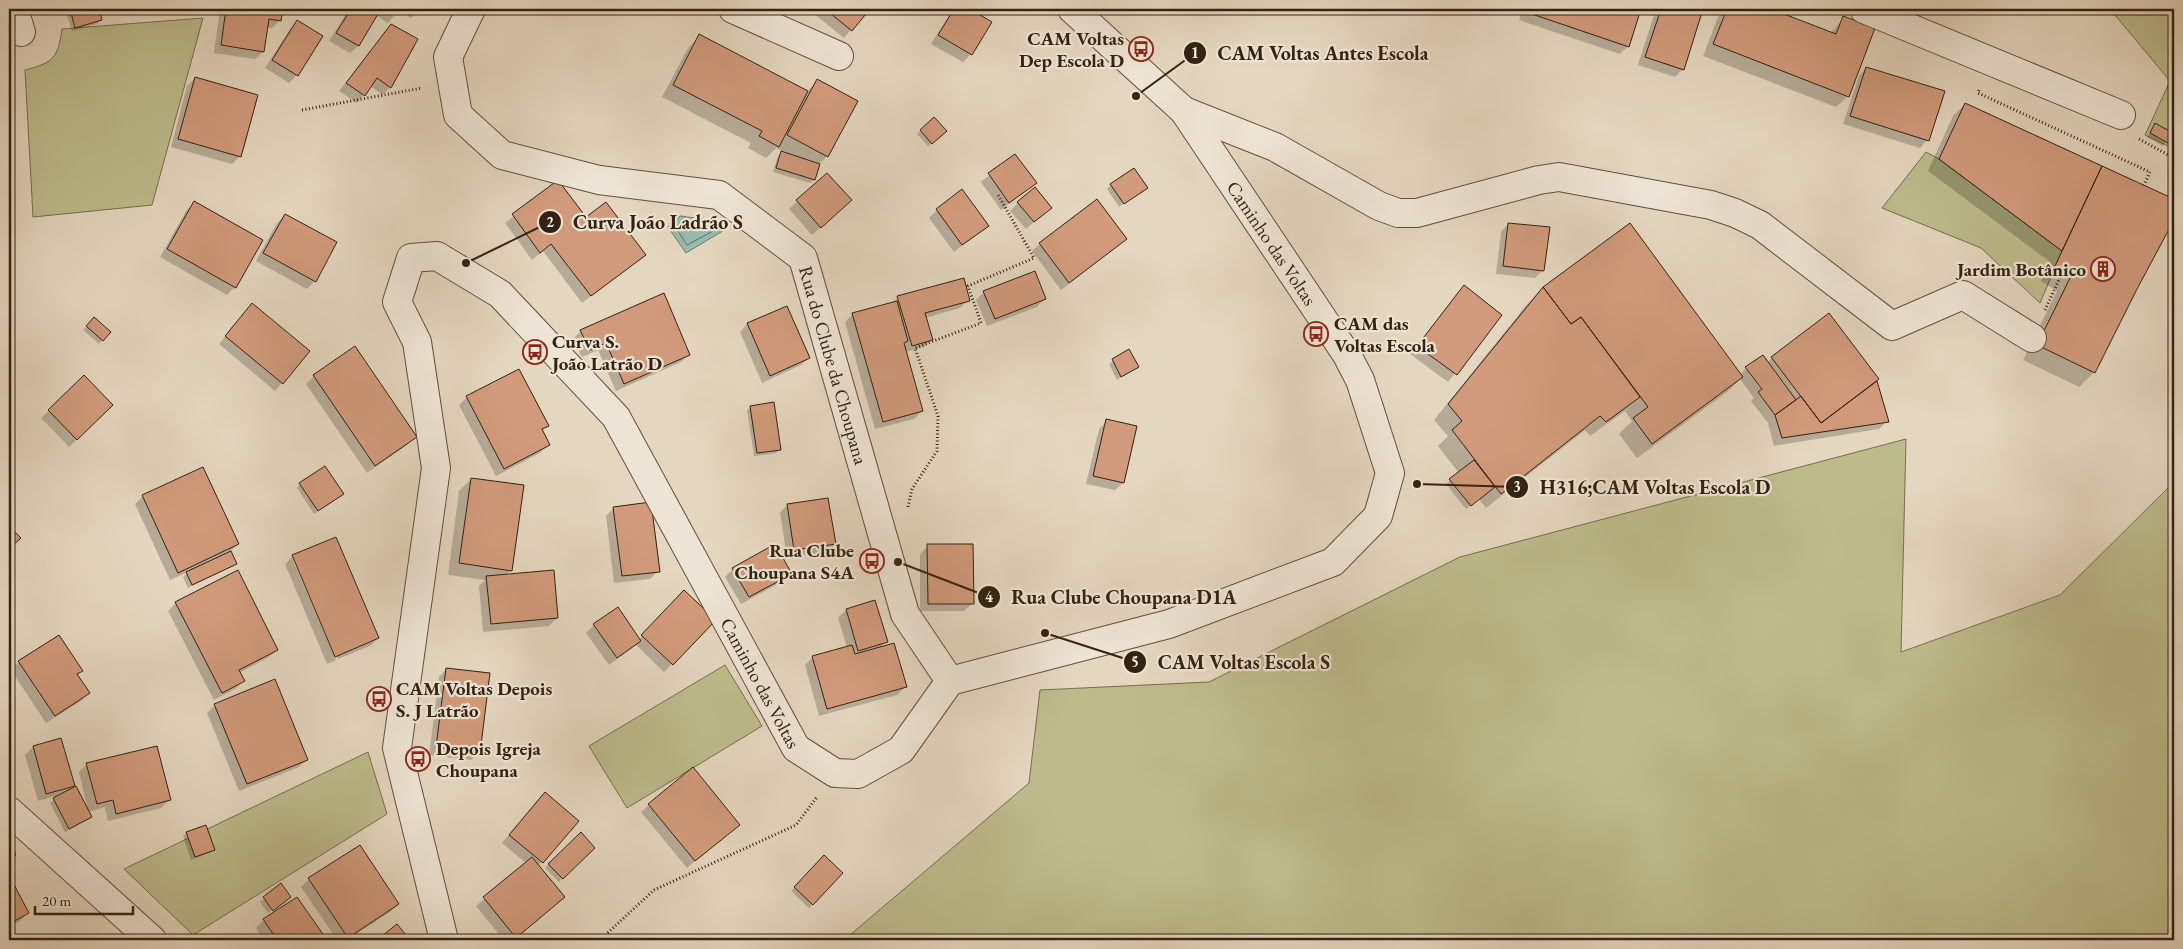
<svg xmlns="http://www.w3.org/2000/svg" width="2183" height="949" font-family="'EB Garamond',serif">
  <rect width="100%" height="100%" fill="#e5d6bf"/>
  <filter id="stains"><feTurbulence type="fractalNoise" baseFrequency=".004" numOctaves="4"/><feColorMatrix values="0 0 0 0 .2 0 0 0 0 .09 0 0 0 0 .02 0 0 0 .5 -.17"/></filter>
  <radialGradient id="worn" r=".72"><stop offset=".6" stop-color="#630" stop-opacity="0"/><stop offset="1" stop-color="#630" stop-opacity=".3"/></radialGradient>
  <path fill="#bdbb8c" stroke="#786e4e" d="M2110 9H2174V149L2145 135 2170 81Z
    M203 18 152 205 33 217 25 70C53 63 58 58 62 29Z
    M1926 152 1939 159 2062 251 2040 303 1981 248 1882 208Z
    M1906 439 1901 652 2060 595 2174 482V940H844L1029 783 1040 690 1209 682 1460 557Z
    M725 665 762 726 627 808 589 746Z
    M368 752 387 814 193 935 124 869Z"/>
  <path fill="#97baac" stroke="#6f7d6e" d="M680 216 703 219 726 229 686 253 668 227Z"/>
  <path fill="#0003" d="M65 9H98L101 20 97 24 72 31Z
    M145 9H159L145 11Z
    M220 9H282L280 20 272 28 266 27 263 52 255 59 214 53Z
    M349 9H420L411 18 399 10 388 23 375 15 358 46 350 53 329 41Z
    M808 9H869L844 38Z
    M953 9H967L990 22 971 54 963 62 931 44Z
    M1522 9H1640L1628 46 1620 54 1519 20Z
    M1656 9H1702L1683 69 1675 77 1638 65Z
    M1721 9H1767L1831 33 1844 18 1848 96 1836 107 1703 56Z
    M298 21 297 75 289 83 265 68 290 29Z
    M391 26 390 87 383 95 370 86 357 103 339 91Z
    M700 36 807 92 817 81 856 102 827 156 818 165 814 180 810 183 773 172 778 156 781 153H787L776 148 766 158 748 148 751 143 662 97 688 48Z
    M1866 68 1927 140 1920 148 1843 124 1859 76Z
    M195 78 240 156 232 164 171 147 187 86Z
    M1965 104 2174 200V217L2136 288 2094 372 2079 387 2023 360 2057 291 2041 281 2050 262 1928 171 1953 116Z
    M934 119 945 131 928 146 917 134Z
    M2155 125 2171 134 2163 146 2147 137Z
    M1015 155 1035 183 1001 210 981 182Z
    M827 174 842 208 812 235 789 209Z
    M558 182 586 219 644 255 582 303 543 251 532 260 505 223Z
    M1111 185 1142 191 1119 207 1107 189Z
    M194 203 235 287 227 295 160 257 186 211Z
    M1018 203 1050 208 1026 229 1010 211Z
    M937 210 988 226 954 252 929 218Z
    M285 215 315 281 307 289 256 261 277 223Z
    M1508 224 1543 270 1535 278 1496 274 1501 232Z
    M1126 239 1061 290 1032 251 1040 244Z
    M1464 287 1501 315 1448 382 1410 354Z
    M1544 288 1740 375 1746 368 1767 363 1772 358 1875 381 1887 421 1879 429 1774 446 1768 423 1751 401 1754 398 1740 379 1727 392 1637 458 1619 434 1632 421 1625 411 1590 436 1585 430 1486 508 1479 499 1466 509 1446 484 1459 473 1438 446 1448 436 1434 420 1528 303Z
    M984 292 1044 299 1037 307 987 326 976 300Z
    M898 297 968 300 960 308 925 318 932 339 924 347 905 352 922 411 914 419 875 429 845 322 853 314 892 303Z
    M786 307 809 358 801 365 762 383 740 332 747 324Z
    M244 313 282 383 275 391 219 344Z
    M94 319 109 332 99 344 83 330Z
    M581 331 689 354 681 362 616 391 598 350 582 357 573 339Z
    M1129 351 1137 367 1117 380 1109 364Z
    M314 376 415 437 407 445 367 473 306 384Z
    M84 377 111 405 69 447 41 418Z
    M467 397 547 425 541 431 548 445 540 453 496 476 459 405Z
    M751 407 780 449 776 453 754 456 747 410Z
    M1107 421 1123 483 1115 490 1086 484 1099 429Z
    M471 479 511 570 505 576 557 618 549 626 483 632 479 586 485 580 448 575 459 491Z
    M300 484 339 497 314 514 297 488Z
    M143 496 238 544 230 552 235 564 231 567 188 588 183 577 188 572 170 580 135 504Z
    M787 505 835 544 827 552 787 558 780 513Z
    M614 508 658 571 650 579 614 583 606 516Z
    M928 546 972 604 964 611H920V554Z
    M293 556 378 638 370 646 338 659 295 558H292L336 660 327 664 285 564Z
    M733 569 790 574 783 581 741 604 725 577Z
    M684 591 714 620 664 672 636 645 609 665 586 633 594 625 639 639Z
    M176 603 277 650 269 657 239 673 243 681 235 689 214 700 168 611Z
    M846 610 886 641 880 648 905 687 897 695 819 716 805 665 813 657 847 647 838 618Z
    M19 662 81 671 77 675 88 693 81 701 46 723 11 670Z
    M446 669 479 752 471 760 429 755 439 677Z
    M215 705 307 759 299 767 239 791 207 713Z
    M33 747 74 785 68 791 88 811 79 772 87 764 169 800 161 808 108 821 105 807 88 812 91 817 87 820 65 832 50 803 59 795 38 801 25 755Z
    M537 801 577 821 538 866 564 897 513 940H504L476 906 526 863 502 843Z
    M649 805 738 825 687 868 641 812Z
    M187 833 213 849 209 853 191 860 183 836Z
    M580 834 594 848 559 882 545 868Z
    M824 857 841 873 809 908 791 891Z
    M309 879 398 904 390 912 347 940H337L301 887Z
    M11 881 28 913 20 921 9 927V882Z
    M281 885 286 900 268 913 260 902Z
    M297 899 325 940H264L256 928 264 920Z"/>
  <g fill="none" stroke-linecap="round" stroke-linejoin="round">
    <path stroke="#656e5e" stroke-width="1" d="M682 221 702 223 712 228 713 231 687 245 676 228Z"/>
  </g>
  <path fill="#d19a7c" stroke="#332210" d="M70 9H99L102 20 75 28Z
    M226 9H283L281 21 269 19 264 52 221 45Z
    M351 9H381L359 46 336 33Z
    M386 9H401L397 15Z
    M825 9H870L852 31Z
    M954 9H970L992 22 972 55 938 35Z
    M1527 9H1641L1629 47 1526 12Z
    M1661 9H1703L1684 70 1645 57Z
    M1727 9H1771L1836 34 1843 16 1875 28 1849 97 1713 44Z
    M297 20 323 36 298 76 272 60Z
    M391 24 418 39 391 88 377 78 365 96 346 83Z
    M699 34 808 91 779 147 759 136 762 131 673 85Z
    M1866 67 1945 91 1929 141 1850 116Z
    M195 77 258 95 241 157 178 139Z
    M817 79 858 101 828 157 787 135Z
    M1965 103 2102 166 2062 251 1939 159Z
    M934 117 947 131 932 144 920 130Z
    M2155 123 2173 133 2168 143 2150 133Z
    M781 151 820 164 815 180 776 168Z
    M1015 154 1037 183 1009 203 988 173Z
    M2102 166 2174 199V220L2137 289 2095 373 2037 345 2071 276 2055 266Z
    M1134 168 1148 188 1124 204 1110 184Z
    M827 173 852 200 821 228 796 200Z
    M558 180 586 217 606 202 646 255 591 296 551 244 540 253 512 214Z
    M1035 187 1052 208 1034 222 1017 202Z
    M962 189 989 226 962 245 936 209Z
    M1097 199 1127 239 1069 283 1039 243Z
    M194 201 263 240 236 288 167 249Z
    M285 214 337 242 316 282 263 253Z
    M1508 223 1550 227 1544 271 1503 266Z
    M1630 223 1743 377 1652 444 1633 418 1648 407 1581 317 1571 324 1543 287Z
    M1035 271 1046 299 995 319 983 291Z
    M964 278 970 301 925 313 933 340 912 346 897 296Z
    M1464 285 1502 315 1457 375 1417 346Z
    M1543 287 1571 324 1581 317 1640 397 1606 422 1600 416 1501 494 1452 430 1462 421 1448 404Z
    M664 293 690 355 624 384 606 343 590 350 580 330Z
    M897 301 908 341 904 343 923 411 883 422 852 313Z
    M252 303 310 351 283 384 225 336Z
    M787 306 810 358 770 376 747 323Z
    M1829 313 1879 379 1821 423 1771 357Z
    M94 317 111 332 103 341 86 326Z
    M355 346 417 437 375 466 313 375Z
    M1129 349 1139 367 1121 377 1112 359Z
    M1763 355 1796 400 1775 415 1758 392 1762 389 1745 367Z
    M519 369 549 426 542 429 550 445 504 469 466 396Z
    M84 375 113 405 77 440 48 410Z
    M1877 381 1889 422 1782 438 1775 415 1801 396 1821 423Z
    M774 402 781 450 757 453 750 406Z
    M1106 419 1137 426 1124 483 1093 476Z
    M1474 460 1495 487 1471 506 1449 479Z
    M325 466 344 494 318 511 299 483Z
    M203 467 239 544 178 573 142 495Z
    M471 478 524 485 512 571 459 563Z
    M828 498 836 544 794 550 787 504Z
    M651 502 660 572 622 576 613 507Z
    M9 526 21 538 9 549Z
    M336 537 379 638 335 657 292 555Z
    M775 544 792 574 749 597 732 568Z
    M927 544H973L974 604H928Z
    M231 551 237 564 192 585 186 572Z
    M238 570 278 650 239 670 245 681 222 693 175 602Z
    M554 570 558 618 491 624 486 576Z
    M684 590 716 620 673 665 641 635Z
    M875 600 888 642 858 651 846 609Z
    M9 602 15 605 9 616Z
    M618 607 641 641 617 658 593 624Z
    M59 635 83 671 77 674 90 693 55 716 18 661Z
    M894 643 907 687 827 709 812 656 852 645 855 654Z
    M446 668 490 673 480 753 436 747Z
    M275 679 308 760 247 784 214 704Z
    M61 738 75 786 46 794 33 746Z
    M157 746 171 800 116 814 113 800 97 804 86 763Z
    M693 767 740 825 695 861 648 804Z
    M76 786 92 817 69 829 53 798Z
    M545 792 579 821 543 863 509 835Z
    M206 825 215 850 195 857 186 832Z
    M581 832 595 848 563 879 548 864Z
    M9 840 16 855 9 858Z
    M360 845 399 904 348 938 308 878Z
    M824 855 843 873 813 905 794 887Z
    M532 857 565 897 516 938 483 897Z
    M11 879 29 913 9 924V881Z
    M281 883 291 897 273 911 263 897Z
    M297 897 327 940H277L263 919Z
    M397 924 410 940H377Z"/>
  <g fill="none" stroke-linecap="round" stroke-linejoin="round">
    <defs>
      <g id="minor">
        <path d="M14 9 21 32"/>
        <path id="s1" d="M471 9 448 57 458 115 502 155 599 180 719 195 803 258 905 614 950 681"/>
        <path d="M733 9 839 56"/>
        <path d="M1864 9 2121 115"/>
        <path d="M1184 111 1275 147 1379 206 1398 213H1417L1539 180 1559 177 1711 205 1735 213 1760 225 1892 326 1963 295 2032 338"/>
        <path d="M9 811 152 940"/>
        <path id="s2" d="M444 940 397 748 436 468 417 342 397 302 411 258 437 256 500 294 616 417 796 748 835 773 858 774 901 750 950 681 1169 624 1333 562 1378 516 1390 473 1360 380 1347 355 1184 111 1072 9"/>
      </g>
    </defs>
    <use href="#minor" stroke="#604f3c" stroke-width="30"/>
    <path stroke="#332210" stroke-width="3" stroke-dasharray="1 2.5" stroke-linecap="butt" d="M1979 90 1978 93 2150 172 2144 185
      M302 110 422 88
      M2139 139 2172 157 2174 151
      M2045 310 2063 271
      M908 507 912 489 937 451 938 416 915 348 981 323 968 286 1034 258 997 193
      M600 940 654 890 796 825 817 797"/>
    <use href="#minor" stroke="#eee4d5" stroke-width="28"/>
  </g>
  <defs>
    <symbol id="bus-ring" viewBox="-11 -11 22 22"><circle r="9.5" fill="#eee4d5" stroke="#8f2418" stroke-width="1.5"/><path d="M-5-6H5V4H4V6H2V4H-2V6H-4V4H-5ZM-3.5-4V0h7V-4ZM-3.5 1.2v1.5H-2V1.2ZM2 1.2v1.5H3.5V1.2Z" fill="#8f2418"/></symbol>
    <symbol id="building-ring" viewBox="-11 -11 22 22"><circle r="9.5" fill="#eee4d5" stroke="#8f2418" stroke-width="1.5"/><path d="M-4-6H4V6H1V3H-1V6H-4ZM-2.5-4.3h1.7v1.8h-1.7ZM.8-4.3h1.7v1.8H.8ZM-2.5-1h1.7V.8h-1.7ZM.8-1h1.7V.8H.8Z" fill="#8f2418"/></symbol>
  </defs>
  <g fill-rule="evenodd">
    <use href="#bus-ring" x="1127" y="35" width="28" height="28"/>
    <use href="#building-ring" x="2089" y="255" width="28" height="28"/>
    <use href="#bus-ring" x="1302" y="320" width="28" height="28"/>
    <use href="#bus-ring" x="521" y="338" width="28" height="28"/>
    <use href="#bus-ring" x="858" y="547" width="28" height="28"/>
    <use href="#bus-ring" x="365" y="685" width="28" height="28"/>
    <use href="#bus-ring" x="404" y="745" width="28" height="28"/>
  </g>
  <g text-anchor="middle" stroke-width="4.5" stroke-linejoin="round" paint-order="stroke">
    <g font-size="19" font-weight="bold" fill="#332210" stroke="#eee4d5" text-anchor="start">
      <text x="1124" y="45" text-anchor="end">CAM Voltas<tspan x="1124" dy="22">Dep Escola D</tspan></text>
      <text x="2086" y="276" text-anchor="end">Jardim Botânico</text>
      <text x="1334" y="330">CAM das<tspan x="1334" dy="22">Voltas Escola</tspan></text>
      <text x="552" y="348">Curva S.<tspan x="552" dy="22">João Latrão D</tspan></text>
      <text x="854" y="557" text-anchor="end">Rua Clube<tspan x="854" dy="22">Choupana S4A</tspan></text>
      <text x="396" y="695">CAM Voltas Depois<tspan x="396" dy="22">S. J Latrão</tspan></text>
      <text x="436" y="755">Depois Igreja<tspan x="436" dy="22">Choupana</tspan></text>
    </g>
    <g font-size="19" fill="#332210" stroke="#eee4d5">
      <text transform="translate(1272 243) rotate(56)" y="7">Caminho das Voltas</text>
      <text dy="7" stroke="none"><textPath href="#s1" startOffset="609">Rua do Clube da Choupana</textPath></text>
      <text dy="7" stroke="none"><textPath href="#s2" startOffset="1270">Caminho das Voltas</textPath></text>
    </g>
  </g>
  <path fill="none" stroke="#332210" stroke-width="2" d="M1136 96L1195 53M466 263L550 222M1417 484L1517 487M898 562L989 597M1045 633L1135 662"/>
  <g fill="#332210" stroke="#eee4d5" stroke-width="2">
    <circle cx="1136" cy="96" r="5"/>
    <circle cx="466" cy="263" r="5"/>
    <circle cx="1417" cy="484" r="5"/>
    <circle cx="898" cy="562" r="5"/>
    <circle cx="1045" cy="633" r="5"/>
    <circle cx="1195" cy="53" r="12"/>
    <circle cx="550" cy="222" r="12"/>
    <circle cx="1517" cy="487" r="12"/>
    <circle cx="989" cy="597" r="12"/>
    <circle cx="1135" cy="662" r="12"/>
  </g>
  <g font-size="15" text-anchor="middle" font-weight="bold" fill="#fff">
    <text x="1195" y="58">1</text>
    <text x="550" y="227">2</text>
    <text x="1517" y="492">3</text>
    <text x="989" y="602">4</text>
    <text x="1135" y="667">5</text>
  </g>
  <g font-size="20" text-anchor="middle" font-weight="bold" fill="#332210" stroke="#eee4d5" stroke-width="4.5" stroke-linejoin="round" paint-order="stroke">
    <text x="1323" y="60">CAM Voltas Antes Escola</text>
    <text x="658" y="229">Curva João Ladrão S</text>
    <text x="1655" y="494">H316;CAM Voltas Escola D</text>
    <text x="1124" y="604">Rua Clube Choupana D1A</text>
    <text x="1244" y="669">CAM Voltas Escola S</text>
  </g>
  <rect width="2183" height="949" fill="none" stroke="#e5d6bf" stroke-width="30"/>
  <rect x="10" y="10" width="2163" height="929" fill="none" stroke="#332210" stroke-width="2.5"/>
  <rect x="15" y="15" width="2153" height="919" fill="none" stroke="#332210"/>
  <path d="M35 906v8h98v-8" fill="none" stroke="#332210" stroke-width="2.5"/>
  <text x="42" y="906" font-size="15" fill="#332210" stroke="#eee4d5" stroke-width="4" paint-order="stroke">20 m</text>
  <rect width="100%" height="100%" filter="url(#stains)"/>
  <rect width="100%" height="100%" fill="url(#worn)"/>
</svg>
